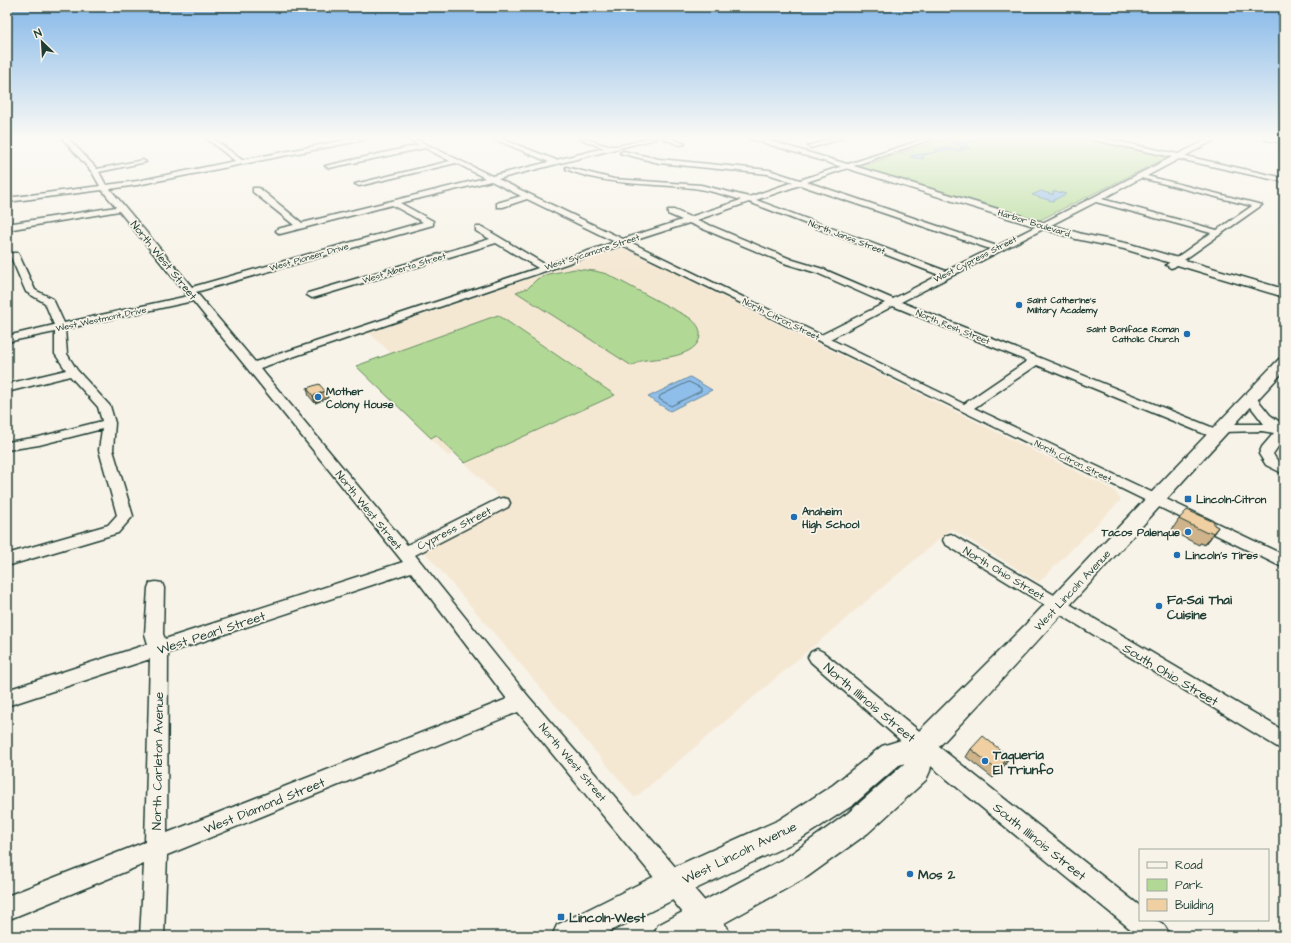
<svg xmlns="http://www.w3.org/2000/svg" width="1291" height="943" font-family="'Architects Daughter',sans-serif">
  <rect width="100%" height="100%" fill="#f7f3e8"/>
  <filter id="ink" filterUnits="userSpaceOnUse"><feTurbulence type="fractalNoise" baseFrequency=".025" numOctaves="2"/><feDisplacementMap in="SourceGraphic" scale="8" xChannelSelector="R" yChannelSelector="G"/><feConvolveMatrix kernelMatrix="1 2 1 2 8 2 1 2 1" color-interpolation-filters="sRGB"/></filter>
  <g filter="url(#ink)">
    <path fill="#f5e8d3" d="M624 248 1114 490 1121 500 1039 582 951 529 635 798 422 549 507 505 455 453 448 456 356 366 391 353 369 333 617 249Z"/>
    <path fill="#b1d995" stroke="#688b64" d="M946 138H1085L1170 156 1038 221 859 167Z
      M575 269 595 271 607 274 690 318C696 323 701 328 700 336 697 357 661 358 646 360 641 360 636 364 632 366L516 292 528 288 537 279 548 274Z
      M498 315 615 395 465 463 436 435 431 438 356 366Z"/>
    <path fill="#90beea" stroke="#638aa1" d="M970 138 979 139 967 142 964 146 970 148C965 148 961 152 956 151 944 150 933 152 922 156L924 159 910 157 913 155 934 153 937 149 941 148 965 149 953 143Z
      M1041 191 1054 195 1052 193 1055 191 1066 194 1052 201 1032 195Z
      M690 377 712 390 670 411 648 397Z"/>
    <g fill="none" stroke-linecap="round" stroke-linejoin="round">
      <path stroke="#4c717d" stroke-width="1" d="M689 382 701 388V391L671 406 659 399 660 396Z"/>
      <defs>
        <path id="minor" d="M62 138H68L97 169 143 160 146 162 99 172 106 185 137 181 235 161 206 138H213L242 160 356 138H367L364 140 137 185 110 189 192 287 423 222 392 205 280 234 276 231 277 229 294 225 253 192V188H259L302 223 485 178 456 163 359 186 355 184 450 161 425 148 329 168 325 166 419 145 406 138H413L492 176 549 162 492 138H500L556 160 604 148 578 138C590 138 601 146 612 146 626 146 641 138 656 138L655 139 498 179 623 239 682 220 668 214V210H674L690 217 741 200C725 195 709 190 693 188 649 183 607 186 566 169V167L614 179 701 185 749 197 793 182 768 174 659 163 620 153 623 151 659 159 769 170 800 180 927 138H935L807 182 997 246 1172 157 1094 140 1091 138H1101L1178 154 1211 138H1218L1185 156 1284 178V182L1179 159 1147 176 1262 205 1174 267 1171 268 1166 265 1211 233 1096 202 901 302 1216 429 1217 425 1222 424H1264L1244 398 1246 395H1254L1270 415 1284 425V438L1273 454 1276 459 1284 464V474L1266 465 1259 454 1262 447 1274 433 1262 431 1222 432 1224 434 1222 437H1212L1037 365 974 408 1284 555V568L622 245 260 368 407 545 498 499 503 498 508 499 510 503 508 507 415 555 528 696 727 927 730 936H702L518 712 167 855 164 936H140L144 864 7 920V896L145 842 150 659 7 706V690L148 644 145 634 148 588 150 583 156 582 162 583 164 588 163 634 165 639 403 562 193 301 65 329 67 354 77 370 110 406 115 423 113 450 133 516 118 533 7 566V554L108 525 117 515 99 450 102 429 39 445 7 450V442L39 437 102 421 98 407 70 376 7 392V384L66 370 55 354V332L7 342V336L54 325 45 303 26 292 10 255 12 253H18L35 290 53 299 64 323 188 296 119 211 7 230V224L116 207 102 190 7 202V198L100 186 92 172ZM1141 178 1252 206 1217 230 1102 199ZM491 181 521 196 497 203V207H503L527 199 615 242 546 265 482 227H476V231L490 239 308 293 307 295 312 298 316 297 496 243 538 268 255 362 196 292 433 225V221L400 203ZM800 185 990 249 946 271 756 200ZM749 202 939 275 893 299 823 269 793 260 697 220ZM689 223 787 264 817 273 885 303 821 335 630 242ZM893 306 1027 361 964 404 830 339ZM411 572 507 699 167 833 168 653Z
          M662 138H670L685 144 680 145Z
          M834 138H843L811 148 808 146Z
          M951 534 1284 731V751L945 544 943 540 945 536Z
          M817 649 823 652 929 739 1140 906V920C1157 920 1163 919 1170 936H1139L915 753 811 662 808 657 811 652Z"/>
        <path id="major" d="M748 138H760L1082 234 1130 244 1284 289V297L1124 249 1076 239Z
          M1265 138 1284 139V143L1266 140Z
          M1284 358V371C1167 497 1053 626 934 752L930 771 926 780 868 833 807 877 701 936H653L658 925 787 857 848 813 905 763 899 765 853 805 799 840 685 894 601 936H552L557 925 663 872 779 820 833 785 882 746 914 736 1026 624 1279 359Z"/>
      </defs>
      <use href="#minor" stroke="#1f3d34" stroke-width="3"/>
      <use href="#major" stroke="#1f3d34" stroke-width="3"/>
      <use href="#minor" fill="#f7f3e8" fill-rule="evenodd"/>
      <use href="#major" fill="#f7f3e8" fill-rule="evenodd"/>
    </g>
    <path fill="#ceb38b" stroke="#1f3d34" d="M307 388 325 391 328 398 315 403 309 396Z
      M1179 519 1214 525 1218 527 1205 545 1200 543 1199 545 1171 531Z
      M971 749 1005 765 993 778 966 757Z"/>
    <path fill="#a89271" stroke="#1f3d34" d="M325 391 328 398 315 403 313 396Z
      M1218 527 1210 539 1205 545 1213 533Z
      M1009 757 1005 765 993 778 997 770Z"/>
    <path fill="#f0d0a2" stroke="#1f3d34" d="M319 384 325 391 313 396 307 388Z
      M1187 510 1214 522V525L1218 527 1213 533 1209 531 1207 533 1179 519Z
      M983 736 1009 757 997 770 971 749Z"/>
  </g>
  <linearGradient id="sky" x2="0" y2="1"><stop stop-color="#85b8e9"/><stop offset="0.51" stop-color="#fbfaf5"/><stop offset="1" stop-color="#fbfaf5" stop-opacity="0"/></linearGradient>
  <rect width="1291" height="270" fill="url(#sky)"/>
  <g fill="#1f6fb2" stroke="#f7f3e8" stroke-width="1.5">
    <circle cx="1019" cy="305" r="4"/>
    <circle cx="1187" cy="334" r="4"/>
    <circle cx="318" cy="397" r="4"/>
    <rect x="1184" y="495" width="8" height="8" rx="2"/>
    <circle cx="794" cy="517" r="4"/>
    <circle cx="1188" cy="532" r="4"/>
    <circle cx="1177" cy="555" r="4"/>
    <circle cx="1159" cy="606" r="4"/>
    <circle cx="985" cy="761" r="4"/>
    <circle cx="910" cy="874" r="4"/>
    <rect x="557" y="913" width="8" height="8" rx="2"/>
  </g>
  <g text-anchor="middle" stroke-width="3.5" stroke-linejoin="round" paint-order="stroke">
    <g font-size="9" fill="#1f3d34" stroke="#f7f3e8">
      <text transform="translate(1034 223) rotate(17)" y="3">Harbor Boulevard</text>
      <text transform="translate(847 237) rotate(21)" y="3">North Janss Street</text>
      <text transform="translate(592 252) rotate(-18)" y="3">West Sycamore Street</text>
      <text transform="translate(309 257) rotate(-16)" y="3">West Pioneer Drive</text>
      <text transform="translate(975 259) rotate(-27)" y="3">West Cypress Street</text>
      <text transform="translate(404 268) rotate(-17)" y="3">West Alberta Street</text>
      <text transform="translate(101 319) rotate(-12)" y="3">West Westmont Drive</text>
      <text transform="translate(781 319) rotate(26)" y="3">North Citron Street</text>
      <text transform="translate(953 327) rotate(22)" y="3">North Resh Street</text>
      <text transform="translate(1073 461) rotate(26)" y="3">North Citron Street</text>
    </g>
    <g font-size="9" font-weight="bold" fill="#1f3d34" stroke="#f7f3e8" text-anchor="start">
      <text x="1027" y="303">Saint Catherine's<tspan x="1027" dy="10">Military Academy</tspan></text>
      <text x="1179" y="332" text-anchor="end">Saint Boniface Roman<tspan x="1179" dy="10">Catholic Church</tspan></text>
    </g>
    <g font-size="11" fill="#1f3d34" stroke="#f7f3e8">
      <text transform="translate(164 260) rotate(51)" y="4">North West Street</text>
      <text transform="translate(369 510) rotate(51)" y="4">North West Street</text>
      <text transform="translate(454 528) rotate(-27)" y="4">Cypress Street</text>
      <text transform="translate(1004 573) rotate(31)" y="4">North Ohio Street</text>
      <text transform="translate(1072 590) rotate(-47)" y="4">West Lincoln Avenue</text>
      <text transform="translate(573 762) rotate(50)" y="4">North West Street</text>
    </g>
    <g font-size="11" font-weight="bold" fill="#1f3d34" stroke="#f7f3e8" text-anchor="start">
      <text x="326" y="395">Mother<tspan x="326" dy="13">Colony House</tspan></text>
      <text x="1196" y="503">Lincoln-Citron</text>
      <text x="802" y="515">Anaheim<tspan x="802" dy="13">High School</tspan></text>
      <text x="1180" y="536" text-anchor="end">Tacos Palenque</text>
      <text x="1185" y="559">Lincoln's Tires</text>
    </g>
    <g font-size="13" font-weight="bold" fill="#1f3d34" stroke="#f7f3e8" text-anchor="start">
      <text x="1167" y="604">Fa-Sai Thai<tspan x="1167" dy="15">Cuisine</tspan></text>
      <text x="993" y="759">Taqueria<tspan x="993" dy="15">El Triunfo</tspan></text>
      <text x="918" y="879">Mos 2</text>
      <text x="569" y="922">Lincoln-West</text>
    </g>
    <g font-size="13" fill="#1f3d34" stroke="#f7f3e8">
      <text transform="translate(211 632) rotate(-18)" y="5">West Pearl Street</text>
      <text transform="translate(1171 674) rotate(31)" y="5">South Ohio Street</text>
      <text transform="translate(870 702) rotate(40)" y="5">North Illinois Street</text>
      <text transform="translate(157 761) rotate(-89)" y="5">North Carleton Avenue</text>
      <text transform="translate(264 805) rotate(-22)" y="5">West Diamond Street</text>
      <text transform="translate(1040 841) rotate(39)" y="5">South Illinois Street</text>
      <text transform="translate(739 852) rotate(-26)" y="5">West Lincoln Avenue</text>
    </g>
  </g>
  <rect width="1291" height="943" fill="none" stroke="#f7f3e8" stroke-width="24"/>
  <rect x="12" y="12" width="1267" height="919" fill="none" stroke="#1f3d34" stroke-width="1.5" filter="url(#ink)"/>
  <rect x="1139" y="849" width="130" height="72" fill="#f7f3e8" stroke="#a1aaa0"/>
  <rect x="1147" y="862" width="20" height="6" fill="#f7f3e8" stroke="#a1aaa0"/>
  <text x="1175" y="869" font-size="12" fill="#1f3d34">Road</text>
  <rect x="1147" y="879" width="20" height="12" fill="#b1d995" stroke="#a1aaa0"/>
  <text x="1175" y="889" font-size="12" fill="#1f3d34">Park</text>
  <rect x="1147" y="899" width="20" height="12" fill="#f0d0a2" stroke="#a1aaa0"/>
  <text x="1175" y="909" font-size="12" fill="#1f3d34">Building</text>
  <g transform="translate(42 42) rotate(335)" stroke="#f7f3e8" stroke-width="3" paint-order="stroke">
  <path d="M0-3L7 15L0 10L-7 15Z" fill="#1f3d34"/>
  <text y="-6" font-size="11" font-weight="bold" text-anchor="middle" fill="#1f3d34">N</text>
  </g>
</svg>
